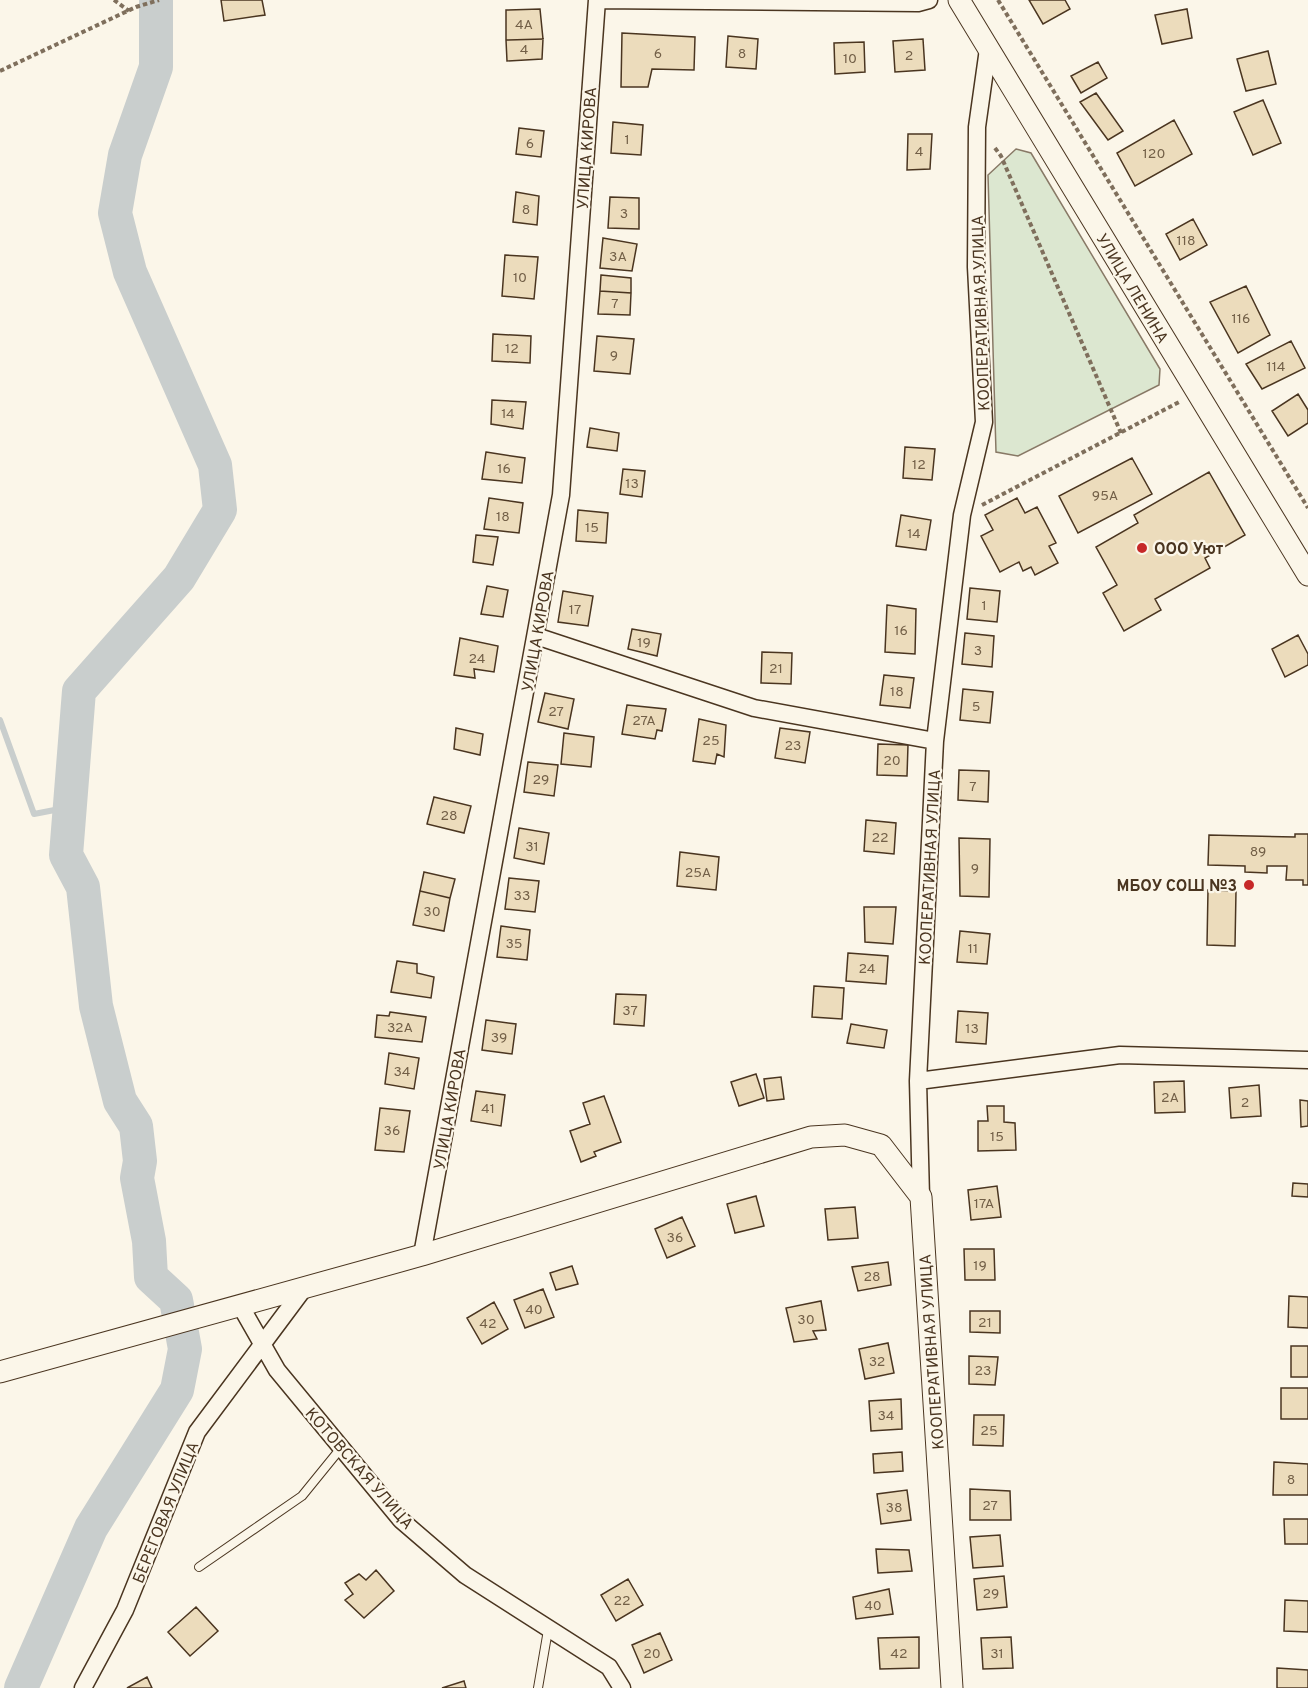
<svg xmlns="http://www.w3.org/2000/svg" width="1308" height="1688" font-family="Overpass,sans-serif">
  <rect width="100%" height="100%" fill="#fbf6e9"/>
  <path fill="#dce7d0" stroke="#887966" stroke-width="1.5" d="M1016 149 1031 153 1160 369 1159 385 1018 456 996 452 988 175Z"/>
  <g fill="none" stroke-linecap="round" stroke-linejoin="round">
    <path stroke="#c9cecd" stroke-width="6" d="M0 720 34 814 70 807"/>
    <path stroke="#c9cecd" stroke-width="34" d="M21 1688 91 1528 177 1390 185 1349 176 1300 151 1277 149 1241 137 1178 140 1161 136 1126 120 1101 96 1006 83 887 66 855 79 691 179 578 220 510 215 465 130 272 115 213 125 155 156 67V0"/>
  </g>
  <path fill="#ecdcbc" stroke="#4a3520" stroke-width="1.5" d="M221 0H262L265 15 224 21Z
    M1029 0H1065L1070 9 1043 24Z
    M540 9 543 39 506 40V10Z
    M1187 9 1192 38 1162 44 1155 15Z
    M622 33 695 37 694 70 652 69 648 87H621Z
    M728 36 758 39 756 69 726 67Z
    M543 39 542 59 507 61 506 40Z
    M923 39 925 70 895 72 893 41Z
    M864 42 865 72 835 74 834 43Z
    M1268 51 1276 84 1246 91 1237 59Z
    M1098 62 1107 78 1081 93 1071 76Z
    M1096 93 1123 131 1108 140 1080 102Z
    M1263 100 1281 143 1253 155 1234 112Z
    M1174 120 1192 154 1135 186 1117 153Z
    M613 122 643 125 641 155 611 153Z
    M519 128 544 131 541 157 516 154Z
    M908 134H932L930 169 907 170Z
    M516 192 539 196 537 225 513 222Z
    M610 197 639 198V229L608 228Z
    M1193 219 1207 245 1180 260 1166 234Z
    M603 238 637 244 632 271 600 268Z
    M505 255 538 257 534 299 502 296Z
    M601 275 631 278V293L600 291Z
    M1246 286 1270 335 1238 353 1210 302Z
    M600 291 631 293 630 315 598 314Z
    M493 334 531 336 530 363 492 361Z
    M597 336 634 339 630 374 594 371Z
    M1291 341 1305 368 1262 389 1246 364Z
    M1298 394 1308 410V423L1288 436 1272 411Z
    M492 400 526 402 523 429 491 424Z
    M590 428 619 433 617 451 587 447Z
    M905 447 935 449 932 480 903 478Z
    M486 452 525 458 522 483 482 479Z
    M1132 458 1152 494 1078 533 1059 496Z
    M623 469 645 471 642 497 620 494Z
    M1209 472 1245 535 1205 558 1210 568 1155 599 1161 610 1124 631 1103 593 1117 585 1096 547 1138 523 1134 515Z
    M489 498 523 503 519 533 484 529Z
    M1017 498 1025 513 1037 507 1056 543 1049 546 1058 563 1035 575 1031 567 1023 571 1019 562 1000 572 981 536 993 530 985 515Z
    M578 510 608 513 606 543 576 541Z
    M901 515 931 520 926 550 896 546Z
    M476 535 498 537 493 565 473 562Z
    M487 586 508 590 503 617 481 614Z
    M970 588 1000 591 997 622 967 619Z
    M563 591 593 596 588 626 558 622Z
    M887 605 916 609 915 654 885 652Z
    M632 629 661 634 657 656 628 649Z
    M965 633 994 636 992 667 962 664Z
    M1298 635 1308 654V665L1285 677 1272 649Z
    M460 638 498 646 494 672 474 669 475 678 454 675Z
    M762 652 792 653 791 684 761 683Z
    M884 675 914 678 910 708 880 705Z
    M963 689 993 692 990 723 960 720Z
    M545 693 574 699 568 729 538 722Z
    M627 705 666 709 662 731 657 730 655 739 622 734Z
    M699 719 726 725 724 757 717 754 715 764 693 761Z
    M456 728 483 734 480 755 454 749Z
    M780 728 810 732 805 763 775 758Z
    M564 733 594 737 591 767 561 764Z
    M878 744 908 745 907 776 877 775Z
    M528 762 558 765 554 796 524 792Z
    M959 770 989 771 988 802 958 800Z
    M434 797 471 806 464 833 427 824Z
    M866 820 896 823 894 854 864 851Z
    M519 828 549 833 544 864 514 858Z
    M1295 834H1308V885H1303V880H1286L1287 866H1267V873L1245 872V866L1208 865 1209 835 1295 837Z
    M959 838 990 839 989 897 960 896Z
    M680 852 719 857 716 890 677 886Z
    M424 872 455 879 450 898 420 891Z
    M509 878 539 881 535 912 505 909Z
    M1208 890 1236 891 1235 946 1207 945Z
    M420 891 450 898 444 931 413 925Z
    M864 907H896L893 944 865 942Z
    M501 926 530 930 527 960 497 957Z
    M960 931 990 934 987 964 957 962Z
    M848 953 888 956 886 984 846 981Z
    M397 961 417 964V973L434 977 431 998 391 992Z
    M814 986 844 988 842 1019 812 1017Z
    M616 994 646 995 644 1026 614 1024Z
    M958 1011 988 1013 986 1044 956 1042Z
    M390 1012 426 1017 422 1042 375 1037 377 1015 389 1016Z
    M486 1020 516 1024 512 1054 482 1050Z
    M851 1024 887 1030 884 1048 847 1043Z
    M389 1053 419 1058 414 1089 385 1084Z
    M756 1074 764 1098 739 1106 731 1082Z
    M781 1077 784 1099 767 1101 764 1079Z
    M1184 1081 1185 1112 1155 1113 1154 1082Z
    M1259 1085 1261 1116 1231 1118 1229 1088Z
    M476 1091 505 1095 501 1126 471 1121Z
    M604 1096 621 1142 594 1152 596 1156 581 1162 570 1131 590 1124 583 1103Z
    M1300 1100 1308 1101V1126L1301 1127Z
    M987 1106H1004V1122L1015 1123 1016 1150 978 1151V1121H988Z
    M380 1108 410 1111 404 1152 375 1150Z
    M1293 1183 1308 1184V1197L1292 1196Z
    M997 1186 1001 1217 971 1220 968 1190Z
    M756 1196 764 1226 735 1233 727 1204Z
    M855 1207 858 1238 828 1240 825 1209Z
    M682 1217 695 1246 667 1258 655 1229Z
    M964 1249H994L995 1280H965Z
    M888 1262 891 1285 858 1291 852 1267Z
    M572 1266 578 1284 556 1290 550 1273Z
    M543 1289 554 1317 525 1328 514 1300Z
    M1289 1296 1308 1297V1328L1288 1327Z
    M821 1301 826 1330 813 1331 817 1339 794 1342 786 1308Z
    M494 1302 508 1329 482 1344 467 1318Z
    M970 1311H1000V1333L970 1332Z
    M888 1343 894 1373 865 1379 859 1349Z
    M1291 1346H1308V1377H1291Z
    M969 1356 998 1357 995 1385 969 1384Z
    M1281 1388H1308V1419H1281Z
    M901 1399 902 1429 871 1431 869 1401Z
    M974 1415H1004L1003 1446 973 1445Z
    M902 1452 903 1471 874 1473 873 1454Z
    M1274 1462 1308 1464V1495H1273Z
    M970 1489 1010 1491 1011 1520H970Z
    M907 1490 911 1520 881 1524 877 1494Z
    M1284 1519H1308V1544H1285Z
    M1000 1535 1003 1566 973 1568 970 1537Z
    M876 1549 909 1550 912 1571 878 1573Z
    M376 1570 394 1591 364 1618 345 1600 353 1594 345 1583 359 1574 366 1580Z
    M1004 1576 1007 1607 977 1610 974 1579Z
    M628 1579 643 1605 616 1621 601 1595Z
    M889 1589 893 1614 856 1619 853 1597Z
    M1285 1600 1308 1601V1632L1284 1631Z
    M196 1607 218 1631 190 1656 168 1632Z
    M660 1633 672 1660 644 1673 632 1645Z
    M919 1637V1668L880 1669 878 1638Z
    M1011 1637 1013 1668 983 1669 981 1638Z
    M1277 1668 1308 1670V1688H1277Z
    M147 1677 152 1688H127Z
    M464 1681 466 1688H442Z"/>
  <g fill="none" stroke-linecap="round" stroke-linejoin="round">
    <defs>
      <path id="service" d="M199 1567 302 1496 341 1448
        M538 1688 548 1630"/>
      <path id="minor" d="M597 0 918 3 929 0
        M536 636 754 708 935 741
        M918 1081 1120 1055 1308 1060
        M921 1197 918 1081 935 741 962 515 984 422 976 267 977 127 988 49
        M422 1255 561 495 597 0
        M240 1305 277 1370 401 1520 465 1575 609 1667 622 1688
        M83 1688 125 1610 197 1432 305 1287"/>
      <path id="tertiary" d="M959 0 1308 575
        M0 1372 422 1255 811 1137 845 1135 881 1145 921 1197 952 1688"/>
    </defs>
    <use href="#service" stroke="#4a3520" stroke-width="10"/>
    <use href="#minor" stroke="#4a3520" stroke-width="19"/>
    <use href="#tertiary" stroke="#4a3520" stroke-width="23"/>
    <path stroke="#7f6f5c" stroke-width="4" stroke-dasharray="4.5 3" stroke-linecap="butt" d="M114 0 129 11
      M998 0 1308 508
      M0 71 136 7 159 0
      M995 148 1001 156 1121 433
      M982 505 1181 401"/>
    <use href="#service" stroke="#fbf6e9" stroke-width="8"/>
    <use href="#minor" stroke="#fbf6e9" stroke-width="16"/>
    <use href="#tertiary" stroke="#fbf6e9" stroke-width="21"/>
  </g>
  <g fill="#c62828" stroke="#fbf6e9" stroke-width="2">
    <circle cx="1142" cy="548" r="6"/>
    <circle cx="1249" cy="885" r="6"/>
  </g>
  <g text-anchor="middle" stroke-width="4.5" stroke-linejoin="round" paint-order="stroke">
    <g font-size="14" fill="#725f47">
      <text x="524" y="29">4А</text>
      <text x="524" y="54">4</text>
      <text x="658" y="58">6</text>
      <text x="742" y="58">8</text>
      <text x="909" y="60">2</text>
      <text x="850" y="63">10</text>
      <text x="627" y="144">1</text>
      <text x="530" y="148">6</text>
      <text x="919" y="156">4</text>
      <text x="1154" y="158">120</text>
      <text x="526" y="214">8</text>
      <text x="624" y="218">3</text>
      <text x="1186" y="245">118</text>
      <text x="618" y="261">3А</text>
      <text x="520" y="282">10</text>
      <text x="615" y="308">7</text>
      <text x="1241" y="323">116</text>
      <text x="512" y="353">12</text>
      <text x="614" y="360">9</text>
      <text x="1276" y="371">114</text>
      <text x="508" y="418">14</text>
      <text x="919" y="469">12</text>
      <text x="504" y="473">16</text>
      <text x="632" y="488">13</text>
      <text x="1105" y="500">95А</text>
      <text x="503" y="521">18</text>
      <text x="592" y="532">15</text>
      <text x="914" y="538">14</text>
      <text x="984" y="610">1</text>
      <text x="575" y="614">17</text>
      <text x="901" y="635">16</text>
      <text x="644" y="647">19</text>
      <text x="978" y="655">3</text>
      <text x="477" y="663">24</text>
      <text x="776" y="673">21</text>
      <text x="897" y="696">18</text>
      <text x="976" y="711">5</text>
      <text x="556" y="716">27</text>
      <text x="644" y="725">27А</text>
      <text x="711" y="745">25</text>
      <text x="793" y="750">23</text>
      <text x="892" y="765">20</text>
      <text x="541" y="784">29</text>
      <text x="973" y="791">7</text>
      <text x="449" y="820">28</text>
      <text x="880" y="842">22</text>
      <text x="532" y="851">31</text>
      <text x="1258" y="856">89</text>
      <text x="975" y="873">9</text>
      <text x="698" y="877">25А</text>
      <text x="522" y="900">33</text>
      <text x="432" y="916">30</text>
      <text x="514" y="948">35</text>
      <text x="973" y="953">11</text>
      <text x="867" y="973">24</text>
      <text x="630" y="1015">37</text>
      <text x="400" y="1032">32А</text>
      <text x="972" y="1033">13</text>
      <text x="499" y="1042">39</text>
      <text x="402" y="1076">34</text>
      <text x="1170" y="1102">2А</text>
      <text x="1245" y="1107">2</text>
      <text x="488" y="1113">41</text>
      <text x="392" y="1135">36</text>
      <text x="997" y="1141">15</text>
      <text x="984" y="1208">17А</text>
      <text x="675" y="1242">36</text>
      <text x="980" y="1270">19</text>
      <text x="872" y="1281">28</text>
      <text x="534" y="1314">40</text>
      <text x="806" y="1324">30</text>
      <text x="985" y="1327">21</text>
      <text x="488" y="1328">42</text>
      <text x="877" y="1366">32</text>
      <text x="983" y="1375">23</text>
      <text x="886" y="1420">34</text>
      <text x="989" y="1435">25</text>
      <text x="1291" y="1484">8</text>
      <text x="990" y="1510">27</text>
      <text x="894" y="1512">38</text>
      <text x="991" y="1598">29</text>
      <text x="622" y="1605">22</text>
      <text x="873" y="1610">40</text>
      <text x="652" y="1658">20</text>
      <text x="899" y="1658">42</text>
      <text x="997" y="1658">31</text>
    </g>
    <g font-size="16" fill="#4a3520" stroke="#fbf6e9">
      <text transform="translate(586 148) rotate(-86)" y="6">УЛИЦА КИРОВА</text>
      <text transform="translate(1133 288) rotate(59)" y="6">УЛИЦА ЛЕНИНА</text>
      <text transform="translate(980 313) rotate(-92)" y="6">КООПЕРАТИВНАЯ УЛИЦА</text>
      <text transform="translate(537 631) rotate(-80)" y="6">УЛИЦА КИРОВА</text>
      <text transform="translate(929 867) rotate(-87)" y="6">КООПЕРАТИВНАЯ УЛИЦА</text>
      <text transform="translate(449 1109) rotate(-80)" y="6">УЛИЦА КИРОВА</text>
      <text transform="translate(931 1352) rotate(-94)" y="6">КООПЕРАТИВНАЯ УЛИЦА</text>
      <text transform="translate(360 1468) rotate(49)" y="6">КОТОВСКАЯ УЛИЦА</text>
      <text transform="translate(165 1512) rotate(-68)" y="6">БЕРЕГОВАЯ УЛИЦА</text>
    </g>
    <g font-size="16" font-weight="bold" fill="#4a3520" stroke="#fbf6e9" text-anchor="start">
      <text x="1154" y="554">ООО Уют</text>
      <text x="1237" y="891" text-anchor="end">МБОУ СОШ №3</text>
    </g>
  </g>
</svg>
